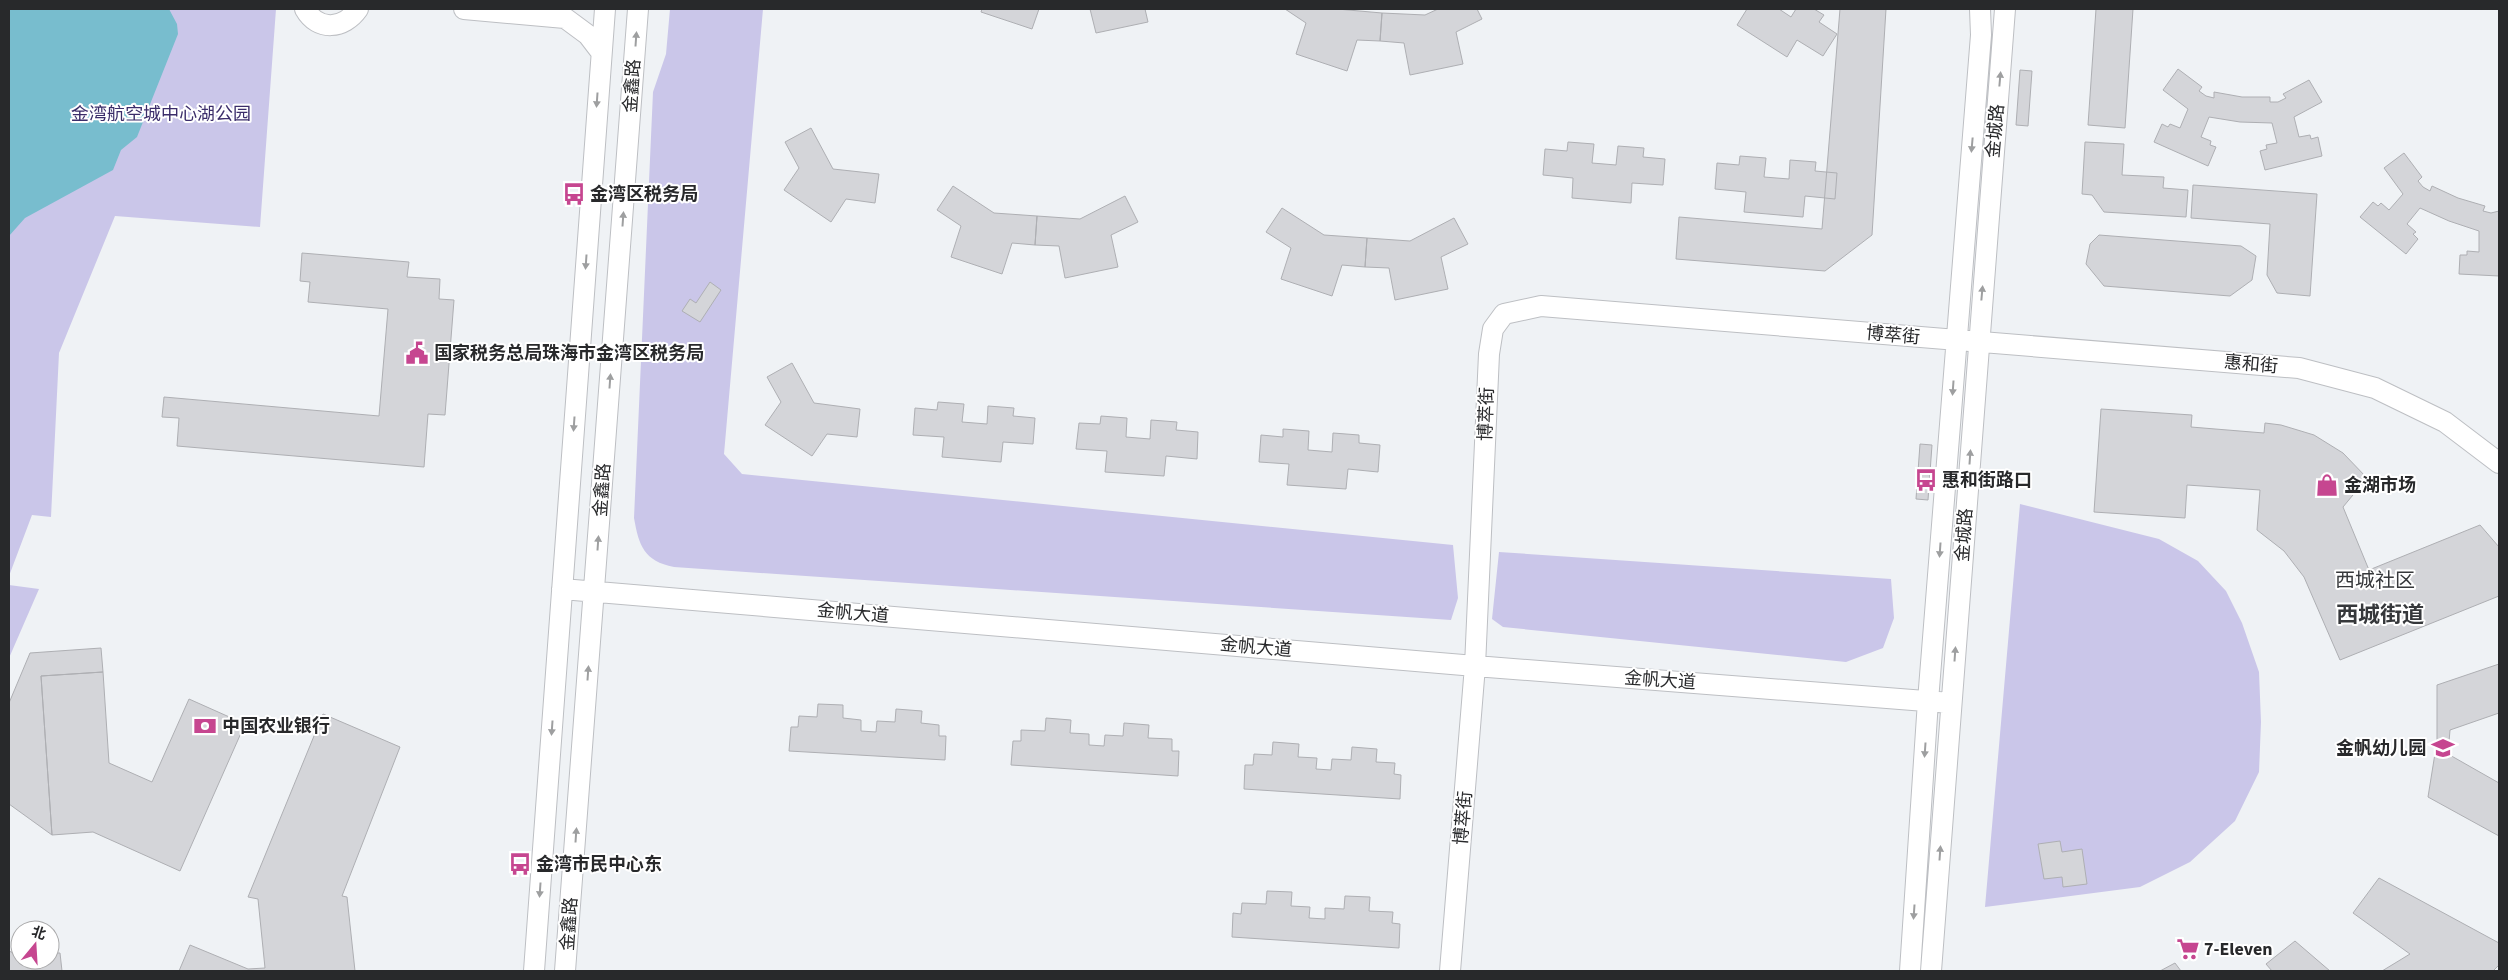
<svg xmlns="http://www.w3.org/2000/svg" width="2508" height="980" font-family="'Source Sans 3','Noto Sans SC',sans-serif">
  <rect width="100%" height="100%" fill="#eff2f5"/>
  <path fill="#cac6e9" d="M9 9H276L260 227 115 216 59 353 51 517 32 515 9 576Z
    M670 9H763L724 454 742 474 1453 545 1458 598 1451 620 674 567C644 561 639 546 634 518L653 92 666 54Z
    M2020 504 2159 539 2198 561 2226 591 2242 623 2259 672 2261 722 2259 772 2235 821 2190 862 2140 887 1985 907Z
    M1499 552 1891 579 1894 618 1883 648 1846 662 1503 627 1492 619Z
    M9 585 39 589 9 658Z"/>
  <path fill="#78bdce" d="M9 9H169L177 24 178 34 137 137 121 150 113 170 25 218 9 236Z"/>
  <path fill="#d4d5d9" stroke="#aeafb3" d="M982 9H1039L1032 29 981 12Z
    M1090 9H1145L1148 22 1096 33Z
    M1285 9H1337L1382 13 1380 41 1357 40 1347 71 1296 54 1306 23Z
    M1438 9H1477L1482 19 1456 32 1463 64 1410 75 1404 43 1380 41 1382 13 1425 15Z
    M1747 9H1779L1791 17 1796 9H1814L1824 15 1819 22 1837 34 1823 56 1797 40 1787 57 1737 25Z
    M1840 9H1886L1872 235 1825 271 1676 259 1679 217 1822 229Z
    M2096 9H2133L2125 128 2088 125Z
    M2178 69 2202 87 2199 91 2206 96 2214 98V92L2242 97H2270V102H2278L2286 98 2283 94 2309 80 2322 102 2294 117 2299 137 2310 135 2311 139 2318 137 2322 156 2265 170 2260 151 2267 149 2266 145 2277 143 2272 123 2240 122 2209 117 2201 137 2211 141 2210 145 2216 147 2208 166 2154 142 2162 124 2168 127 2170 124 2180 128 2188 109 2163 90Z
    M2020 70 2032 71 2028 126 2016 125Z
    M811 128 833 169 879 174 875 203 846 199 831 222 784 190 799 168 785 142Z
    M1568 142 1594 144 1592 163 1616 165 1618 146 1644 148 1643 157 1665 159 1663 185 1632 183 1631 203 1572 198 1573 178 1543 175 1545 149 1567 151Z
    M2085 142 2124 144 2122 175 2164 177 2163 188 2188 190 2186 217 2104 212 2092 195 2082 194Z
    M2404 153 2422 177 2418 181 2423 187 2430 191 2432 186 2458 198 2485 206 2483 211 2491 213 2499 211V206V276L2459 274 2460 255H2467V251L2479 252V231L2449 221 2420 208 2407 224 2416 232 2413 234 2418 239 2406 254 2360 217 2373 202 2378 206 2381 203 2389 210 2403 194 2384 168Z
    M1740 156 1766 158 1764 177 1789 179 1790 160 1816 162 1815 171 1837 173 1835 199 1805 196 1803 217 1744 212 1746 192 1715 189 1717 163 1739 165Z
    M2193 185 2317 194 2310 296 2277 293 2267 275 2270 224 2191 218Z
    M953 186 994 213 1037 216 1035 245 1012 243 1002 274 951 257 961 226 937 210Z
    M1125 196 1138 222 1111 235 1118 267 1065 278 1059 246 1035 245 1037 216 1080 219Z
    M1282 208 1324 235 1367 238 1365 267 1342 265 1332 296 1281 279 1291 248 1266 232Z
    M1454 218 1468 244 1441 257 1448 289 1395 300 1389 268 1365 267 1367 238 1410 241Z
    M2099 235 2241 246 2256 256 2252 280 2230 296 2104 286 2086 264 2090 244Z
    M302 253 409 262 407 277 440 279 439 299 454 300 445 415 428 414 424 467 177 446 179 418 162 417 164 397 379 416 388 309 308 302 310 282 300 281Z
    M710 282 721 290 700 322 682 311 690 299 696 303Z
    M792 363 814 403 860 409 857 437 827 434 812 456 765 425 781 402 767 377Z
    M938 402 964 404 962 422 987 424 988 406 1014 408 1013 416 1035 418 1033 444 1003 442 1001 462 942 457 944 437 913 435 915 408 937 410Z
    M2101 409 2192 415 2191 427 2264 433 2265 423 2281 425 2314 435 2343 453 2367 478 2343 507 2369 570 2480 525 2499 547V596L2340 660 2304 577 2284 551 2257 530 2260 490 2187 485 2185 518 2094 512Z
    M1101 416 1127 418 1126 437 1150 439 1151 420 1177 422 1176 430 1198 432 1197 459 1166 456 1164 476 1105 472 1107 451 1076 449 1079 423 1100 424Z
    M1283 429 1309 431 1308 450 1332 452 1333 433 1359 435V443L1380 445 1378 472 1348 469 1346 489 1287 485 1289 464 1259 462 1261 435 1283 437Z
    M1920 444 1932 445 1928 500 1916 499Z
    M101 648 103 672 41 676 52 835 9 804V703L30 653Z
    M2499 664V713L2450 730 2448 754 2499 783V836L2428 797 2437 741V685Z
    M103 672 109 763 152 782 189 699 245 724 180 871 93 832 52 835 41 676Z
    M818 704 843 705V718L861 720V731L876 732 877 721 895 722 896 709 922 711 921 723 939 725V736H946L945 760 789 751 791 727H798L799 716 817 717Z
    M323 714 400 747 342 896 347 897 355 971H179L190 945 248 969 265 968 258 899 248 897Z
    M1046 718 1071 720 1070 733 1089 734V745L1104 746 1105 735 1123 736 1124 723 1149 725 1148 738 1172 739V751H1179L1178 776 1011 765 1013 741H1021V730L1045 731Z
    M1273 742 1299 744 1298 757 1317 758 1316 769 1331 770 1332 759 1351 760 1352 747 1377 749 1376 762 1395 763 1394 774 1401 775 1400 799 1244 789 1245 765H1253L1254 754 1272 755Z
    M2060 841 2062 852 2082 849 2087 884 2063 887 2062 877 2044 879 2038 844Z
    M2379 878 2499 943V965L2493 971H2382L2410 954 2353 913Z
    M1267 891 1292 892 1291 906 1310 907 1309 918 1325 919V908L1344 909 1345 896 1370 897 1369 911 1393 912 1392 923 1400 924 1399 948 1232 937 1233 913 1241 914 1242 903 1266 904Z
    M2295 941 2330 971H2272L2266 964Z
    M9 951 20 956V960H50V953H60L62 971H9Z
    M2175 963 2181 971H2160Z"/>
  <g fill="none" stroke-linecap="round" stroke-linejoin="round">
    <defs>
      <path id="minor" d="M305 9C318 32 344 29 358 9
        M464 9 565 18 588 35 601 52
        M562 589 1475 666 1951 703
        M534 971 605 9
        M565 971 638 9
        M1450 971 1475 666 1489 354 1493 329 1504 314 1541 306 2299 368 2375 388 2445 422 2499 463
        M1910 971 1928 701 1981 35 1980 9
        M1931 971 2005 9"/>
    </defs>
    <use href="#minor" stroke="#bdbfc3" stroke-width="22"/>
    <use href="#minor" stroke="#fff" stroke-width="20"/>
  </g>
  <defs><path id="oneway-solid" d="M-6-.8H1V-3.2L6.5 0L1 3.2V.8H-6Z" transform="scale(1.25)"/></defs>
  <g fill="#9e9fa0">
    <use href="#oneway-solid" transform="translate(636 39) rotate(-86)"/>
    <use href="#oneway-solid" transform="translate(2000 79) rotate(-85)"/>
    <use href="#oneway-solid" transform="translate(597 100) rotate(94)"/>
    <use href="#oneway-solid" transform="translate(1972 145) rotate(95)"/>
    <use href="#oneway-solid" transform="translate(623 219) rotate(-86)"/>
    <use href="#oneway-solid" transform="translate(586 262) rotate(94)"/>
    <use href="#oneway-solid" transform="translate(1982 293) rotate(-85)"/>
    <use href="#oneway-solid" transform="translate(610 381) rotate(-86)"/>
    <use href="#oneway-solid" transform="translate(1953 388) rotate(94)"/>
    <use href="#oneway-solid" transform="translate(574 424) rotate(94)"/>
    <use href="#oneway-solid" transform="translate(1970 457) rotate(-86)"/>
    <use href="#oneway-solid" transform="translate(598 543) rotate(-86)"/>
    <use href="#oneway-solid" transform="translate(1940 550) rotate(94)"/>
    <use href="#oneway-solid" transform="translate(1955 654) rotate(-86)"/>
    <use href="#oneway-solid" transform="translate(588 673) rotate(-86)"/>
    <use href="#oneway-solid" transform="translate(552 728) rotate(94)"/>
    <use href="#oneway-solid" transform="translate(1925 750) rotate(94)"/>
    <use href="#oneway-solid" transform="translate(576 835) rotate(-86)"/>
    <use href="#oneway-solid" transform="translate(1940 853) rotate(-86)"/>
    <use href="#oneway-solid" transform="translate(540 890) rotate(94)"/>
    <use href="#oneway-solid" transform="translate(1914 912) rotate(94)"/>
  </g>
  <defs>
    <symbol id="bus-bare" viewBox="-9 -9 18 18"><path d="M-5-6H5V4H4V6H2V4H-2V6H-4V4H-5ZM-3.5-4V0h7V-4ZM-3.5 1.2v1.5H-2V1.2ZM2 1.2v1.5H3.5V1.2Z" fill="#c64690" stroke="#fff" stroke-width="2.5" paint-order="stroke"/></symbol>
    <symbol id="civic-bare" viewBox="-9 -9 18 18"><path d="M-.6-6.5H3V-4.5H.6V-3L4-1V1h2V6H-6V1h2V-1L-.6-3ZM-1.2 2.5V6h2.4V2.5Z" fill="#c64690" stroke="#fff" stroke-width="2.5" paint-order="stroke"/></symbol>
    <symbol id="shop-bare" viewBox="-9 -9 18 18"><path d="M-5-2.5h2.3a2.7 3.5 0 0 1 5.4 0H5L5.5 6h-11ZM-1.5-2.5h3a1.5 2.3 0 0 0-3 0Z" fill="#c64690" stroke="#fff" stroke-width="2.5" paint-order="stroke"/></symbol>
    <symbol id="bank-bare" viewBox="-9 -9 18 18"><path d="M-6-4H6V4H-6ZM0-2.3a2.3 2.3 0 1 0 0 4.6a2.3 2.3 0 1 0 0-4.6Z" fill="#c64690" stroke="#fff" stroke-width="2.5" paint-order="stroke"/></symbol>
    <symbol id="school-bare" viewBox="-9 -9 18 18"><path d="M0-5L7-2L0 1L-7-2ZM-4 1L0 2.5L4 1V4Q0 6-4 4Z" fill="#c64690" stroke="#fff" stroke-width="2.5" paint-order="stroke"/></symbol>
    <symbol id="supermarket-bare" viewBox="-9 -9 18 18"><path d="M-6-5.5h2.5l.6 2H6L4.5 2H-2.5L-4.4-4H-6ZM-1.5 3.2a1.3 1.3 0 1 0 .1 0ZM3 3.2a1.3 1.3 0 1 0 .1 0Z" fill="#c64690" stroke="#fff" stroke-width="2.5" paint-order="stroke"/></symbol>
  </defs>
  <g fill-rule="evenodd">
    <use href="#bus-bare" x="558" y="178" width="32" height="32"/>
    <use href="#civic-bare" x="401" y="337" width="32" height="32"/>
    <use href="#bus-bare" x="1910" y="464" width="32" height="32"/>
    <use href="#shop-bare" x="2311" y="469" width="32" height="32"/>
    <use href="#bank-bare" x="189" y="710" width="32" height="32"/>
    <use href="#school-bare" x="2427" y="732" width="32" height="32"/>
    <use href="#bus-bare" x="504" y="848" width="32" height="32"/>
    <use href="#supermarket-bare" x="2172" y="933" width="32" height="32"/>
  </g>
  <g text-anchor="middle" stroke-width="4" stroke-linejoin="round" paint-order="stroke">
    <g font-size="18" fill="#28292b" stroke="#fff">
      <text transform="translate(632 86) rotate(-86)" y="6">金鑫路</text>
      <text transform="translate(1995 131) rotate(-85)" y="6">金城路</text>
      <text transform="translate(1893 335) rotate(5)" y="6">博萃街</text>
      <text transform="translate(2251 364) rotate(5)" y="6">惠和街</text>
      <text transform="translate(1486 414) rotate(-88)" y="6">博萃街</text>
      <text transform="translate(602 490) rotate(-86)" y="6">金鑫路</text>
      <text transform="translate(1964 535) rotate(-86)" y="6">金城路</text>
      <text transform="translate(853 613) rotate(5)" y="6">金帆大道</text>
      <text transform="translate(1256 647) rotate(5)" y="6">金帆大道</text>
      <text transform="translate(1660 680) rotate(4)" y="6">金帆大道</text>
      <text transform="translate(1463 818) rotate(-85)" y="6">博萃街</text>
      <text transform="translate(569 924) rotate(-86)" y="6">金鑫路</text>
    </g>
    <g font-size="18" fill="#3b2d6a" stroke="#fff">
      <text x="161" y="120">金湾航空城中心湖公园</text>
    </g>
    <g font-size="18" font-weight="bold" fill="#28292b" stroke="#fff" text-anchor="start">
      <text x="590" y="200">金湾区税务局</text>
      <text x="434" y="359">国家税务总局珠海市金湾区税务局</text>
      <text x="1942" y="486">惠和街路口</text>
      <text x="2344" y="491">金湖市场</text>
      <text x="222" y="732">中国农业银行</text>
      <text x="2426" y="754" text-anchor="end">金帆幼儿园</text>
      <text x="536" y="870">金湾市民中心东</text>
      <text x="2204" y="955">7-Eleven</text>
    </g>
    <g font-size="20" fill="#36383b" stroke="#fff">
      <text x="2375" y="587">西城社区</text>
    </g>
    <g font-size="22" font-weight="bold" fill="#36383b" stroke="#fff">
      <text x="2380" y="622">西城街道</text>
    </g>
  </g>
  <rect width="2508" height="980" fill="none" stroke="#28292b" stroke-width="20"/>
  <g transform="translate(35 945) rotate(18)"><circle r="24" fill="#ffffff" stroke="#a9a9aa"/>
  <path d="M0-4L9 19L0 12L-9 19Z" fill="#c64690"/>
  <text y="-8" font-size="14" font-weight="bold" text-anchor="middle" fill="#28292b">北</text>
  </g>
</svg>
